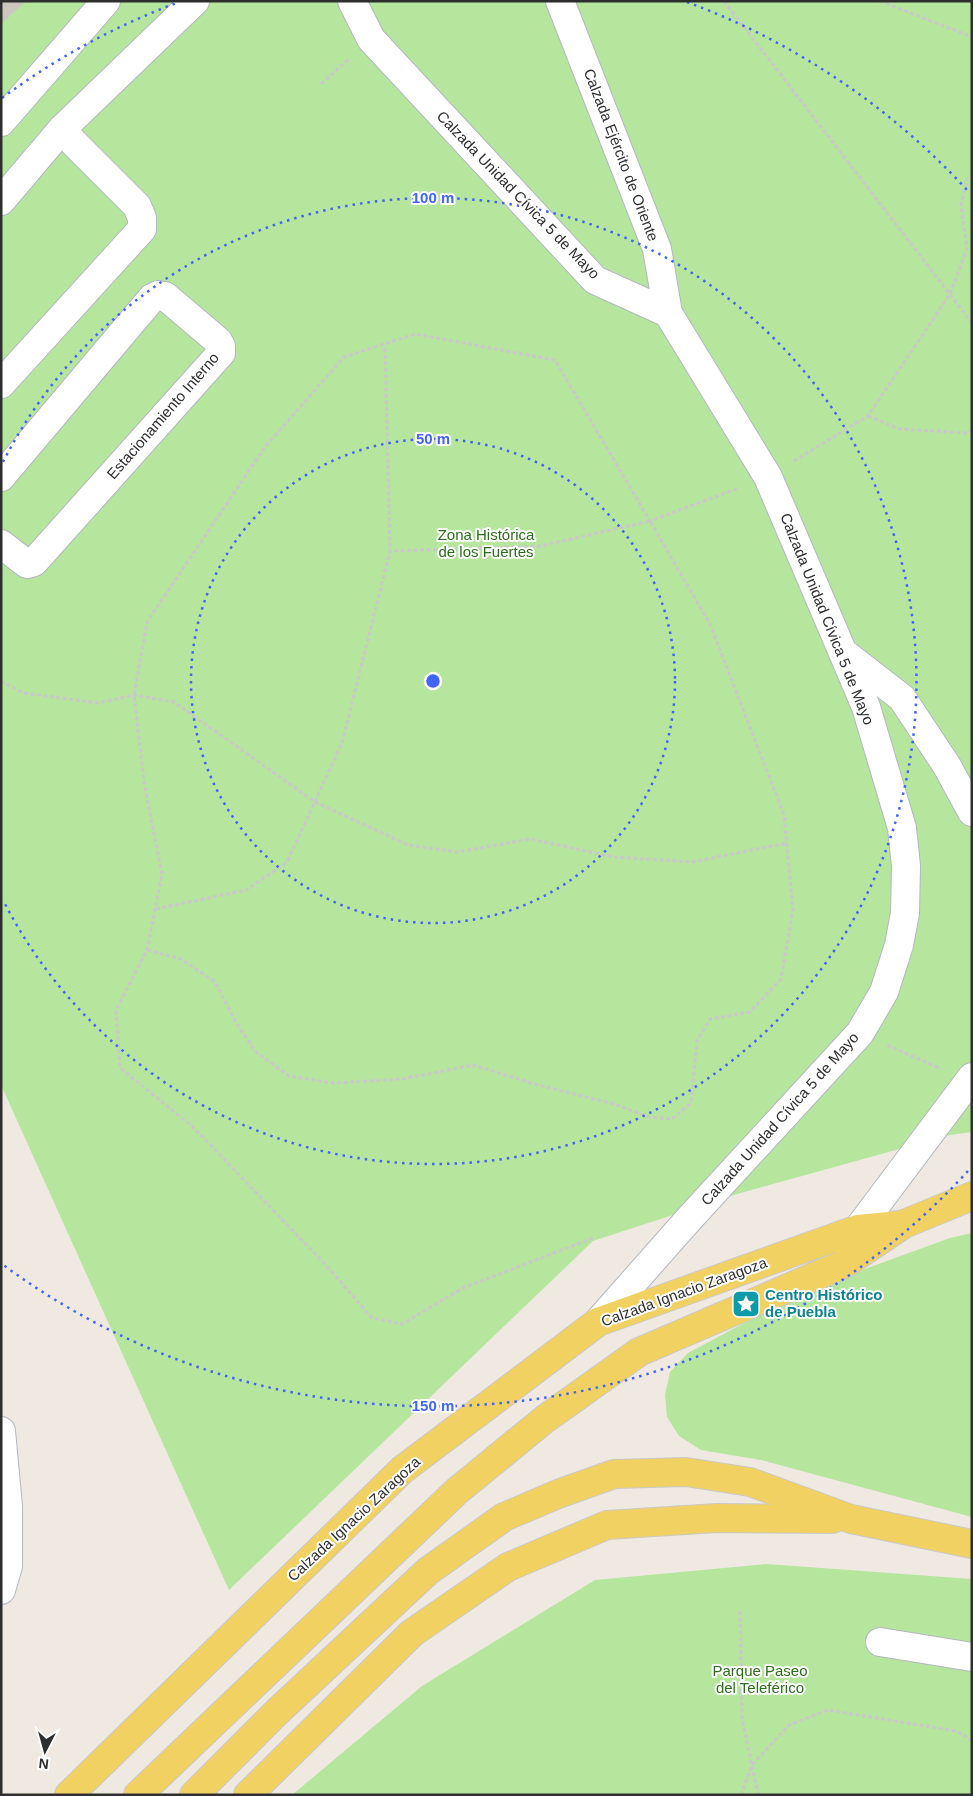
<svg xmlns="http://www.w3.org/2000/svg" width="973" height="1796" font-family="Arial,sans-serif">
  <rect width="100%" height="100%" fill="#efe9e1"/>
  <path fill="#b6e59e" d="M1 1H972V1132L950 1135 737 1194 593 1241 229 1590 1 1085Z
    M972 1233V1517L761 1460 701 1450 679 1436 667 1417 665 1395 670 1372 688 1353 746 1322 821 1285 950 1238Z
    M766 1564 972 1579V1795H292L422 1686 595 1580Z"/>
  <path fill="#cbc7bf" d="M1 1H26L1 24Z"/>
  <g fill="none" stroke-linecap="round" stroke-linejoin="round">
    <defs>
      <path id="minor" d="M352 1 371 39 595 280 668 313 768 477 866 707 902 828 906 866 905 913 899 945 884 992 860 1033 689 1219 598 1322
        M560 1 657 249 668 313
        M1 122 106 1
        M1 201 62 129 195 1
        M1 384 142 229V218L137 206 74 143 62 129
        M1 477 152 298 158 295 165 296 218 341 221 346V353L34 562 27 564 1 544
        M844 653 902 698 947 766 972 812
        M851 1247 858 1229 972 1077
        M1 1431 8 1506V1566L1 1590
        M880 1642 972 1657"/>
      <path id="major" d="M69 1795 402 1470 598 1322 858 1229 900 1225
        M138 1795 457 1491 545 1419 639 1352 846 1263 904 1224 972 1196
        M194 1795 277 1712 428 1571 504 1517 558 1494 614 1474 686 1472 750 1482 851 1519 972 1544
        M248 1795 412 1633 508 1567 607 1525 717 1518 832 1519"/>
    </defs>
    <use href="#minor" stroke="#b4b7c1" stroke-width="30"/>
    <use href="#major" stroke="#c9c9c9" stroke-width="30"/>
    <path stroke="#c9c9c9" stroke-width="3" stroke-dasharray="4 2.5" stroke-linecap="butt" d="M724 1 972 323
      M880 1 972 37
      M321 84 349 59
      M868 416 900 429 968 433 972 431
      M794 461 868 416 950 294 967 249 961 204 967 179 972 176
      M1 681 23 693 98 703 134 695 174 702 315 802 408 845 458 852 530 839 614 857 692 862 787 843
      M156 909 246 890 287 862 342 743 390 551 385 345
      M147 950 181 959 215 982 237 1024 256 1052 289 1076 333 1083 402 1079 473 1065 538 1085 614 1104 649 1117 672 1119 691 1103 697 1041 710 1019 750 1012 781 979 793 910 784 815 710 624 650 521 541 546 390 551
      M887 1045 941 1069
      M593 1238 463 1288 402 1324 372 1318 325 1264 193 1127 120 1068 116 1010 147 950 162 874 144 782 134 695 147 622 265 447 344 357 415 334 555 360 650 521 739 488
      M740 1611 742 1718 758 1795
      M741 1795 752 1765 789 1725 828 1710 956 1731 972 1740"/>
    <use href="#minor" stroke="#fff" stroke-width="28"/>
    <use href="#major" stroke="#f2d163" stroke-width="28"/>
  </g>
  <g fill="none" stroke="#4264fb" stroke-width="2.5" stroke-dasharray="2.5 5">
    <circle cx="433" cy="681" r="242"/>
    <path d="M3 462A483 483 0 1 1 3 900"/>
    <path d="M968 1171A725 725 0 0 1 2 1264M2 98A725 725 0 0 1 179 2M687 2A725 725 0 0 1 968 191"/>
  </g>
  <defs>
    <symbol id="sight-square" viewBox="-11 -11 22 22"><rect x="-9" y="-9" width="18" height="18" rx="4" fill="#0f9aa8" stroke="#fff"/><path d="M0-6L1.8-2.2L6-1.7L2.9 1.2L3.7 5.4L0 3.3L-3.7 5.4L-2.9 1.2L-6-1.7L-1.8-2.2Z" fill="#fff"/></symbol>
  </defs>
  <g fill-rule="evenodd">
    <use href="#sight-square" x="730" y="1288" width="32" height="32"/>
  </g>
  <g text-anchor="middle" stroke-width="4" stroke-linejoin="round" paint-order="stroke">
    <g font-size="15" fill="#2e2e2e" stroke="#fff">
      <text transform="translate(621 155) rotate(69)" y="5">Calzada Ejército de Oriente</text>
      <text transform="translate(518 195) rotate(46)" y="5">Calzada Unidad Cívica 5 de Mayo</text>
      <text transform="translate(163 416) rotate(-49)" y="5">Estacionamiento Interno</text>
      <text transform="translate(827 619) rotate(68)" y="5">Calzada Unidad Cívica 5 de Mayo</text>
      <text transform="translate(780 1119) rotate(-48)" y="5">Calzada Unidad Cívica 5 de Mayo</text>
      <text transform="translate(684 1292) rotate(-20)" y="5">Calzada Ignacio Zaragoza</text>
      <text transform="translate(354 1519) rotate(-43)" y="5">Calzada Ignacio Zaragoza</text>
    </g>
    <g font-size="15" fill="#2c6e1b" stroke="#fff">
      <text x="486" y="540">Zona Histórica<tspan x="486" dy="17">de los Fuertes</tspan></text>
      <text x="760" y="1676">Parque Paseo<tspan x="760" dy="17">del Teleférico</tspan></text>
    </g>
    <g font-size="15" font-weight="bold" fill="#0d838f" stroke="#fff" text-anchor="start">
      <text x="765" y="1300">Centro Histórico<tspan x="765" dy="17">de Puebla</tspan></text>
    </g>
  </g>
  <circle cx="433" cy="681" r="8" fill="#4264fb" stroke="#fff" stroke-width="2.5"/>
  <g font-size="15" text-anchor="middle" font-weight="bold" fill="#4264fb" stroke="#fff" stroke-width="4" stroke-linejoin="round" paint-order="stroke">
    <text x="433" y="203">100 m</text>
    <text x="433" y="444">50 m</text>
    <text x="433" y="1411">150 m</text>
  </g>
  <rect width="973" height="1796" fill="none" stroke="#2e2e2e" stroke-width="5"/>
  <g transform="translate(45 1751) rotate(186)" stroke="#ffffff" stroke-width="4" paint-order="stroke">
  <path d="M0-4L9 19L0 12L-9 19Z" fill="#2e2e2e"/>
  <text y="-8" font-size="14" font-weight="bold" text-anchor="middle" fill="#2e2e2e">N</text>
  </g>
</svg>
